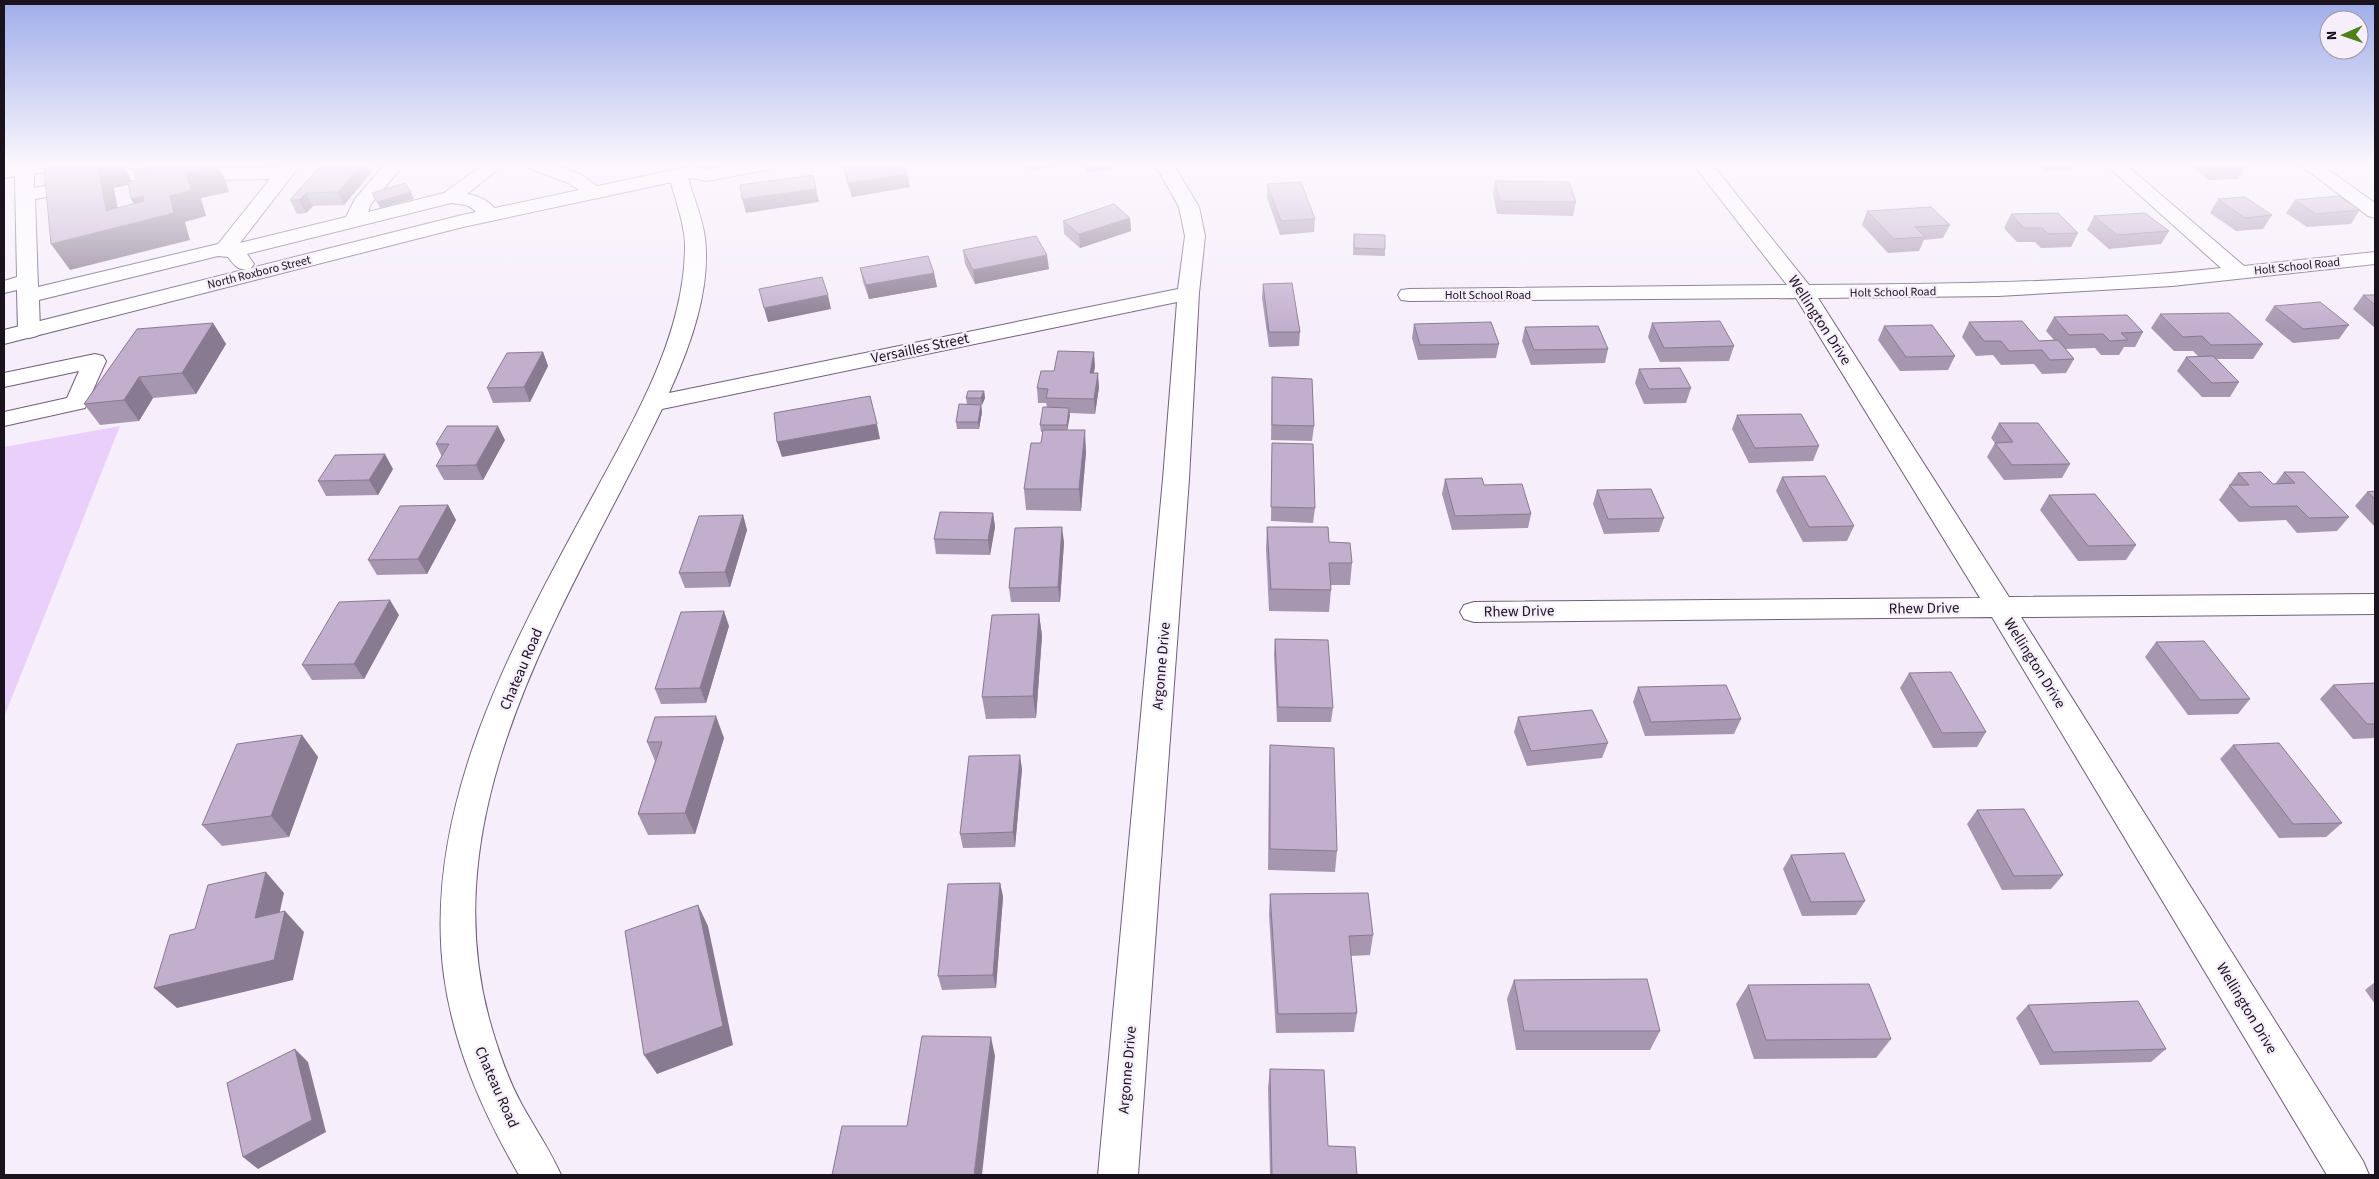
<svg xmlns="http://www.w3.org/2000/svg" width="2379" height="1179" font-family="'Source Sans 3',sans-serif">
  <rect width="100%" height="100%" fill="#f6eefb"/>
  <path fill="#ebcffb" d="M120 426 4 717V447Z"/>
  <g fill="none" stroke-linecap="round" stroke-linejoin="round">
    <defs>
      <path id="minor" d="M22 164H72L70 168 34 174V188L135 169 280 167 282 164H301L240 243 346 217 355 199 385 164H404L371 204 368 212 444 193 484 164H505L467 194C481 196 492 203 500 215L497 219C481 223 480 212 468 206 463 204 456 204 451 203L247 254 254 264 251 268C239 272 235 266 228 257L218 256 39 300 40 331 37 336 29 338 21 336 18 331 17 290 4 293V281L17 277 15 176 4 178V166ZM270 179 218 244 38 287 35 199 135 181Z
        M527 164H553L582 175 605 192 602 196 595 198 588 196 568 183 529 168Z
        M1155 164H1173L1199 207 1205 236 1199 293 1189 479 1138 1175H1098L1163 479 1177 302 662 409C571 598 429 802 490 1022 498 1050 507 1077 521 1103 534 1127 550 1150 561 1175H519C483 1113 454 1048 444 976 421 805 516 637 595 492 636 416 686 332 685 243 684 220 674 197 669 175L671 171H685L687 175C693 196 702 216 705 238 711 290 690 347 669 393L1178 289 1185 236 1179 207Z
        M1693 164H1712L1809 285C1947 284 2084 283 2221 268L2105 164H2125L2244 266 2375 252V264L2172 286 1998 296 1818 298 2009 597 2375 594V614L2021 617 2363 1161 2369 1175H2327L1992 617 1474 622 1464 619 1460 612 1464 605 1474 602 1980 598 1796 298 1409 301 1401 300 1398 295 1401 290 1409 289 1787 285Z
        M2299 164H2320L2375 203V218L2368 216Z
        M95 354 103 356 106 361 85 408 4 426V412L67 398 79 371 4 387V373Z"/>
      <path id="highway" d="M736 164H774L772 168 765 170 707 181 691 178 463 227 4 344V330L462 215 691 166 707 169Z"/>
    </defs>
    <use href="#minor" stroke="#705e7a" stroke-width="2"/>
    <use href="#highway" stroke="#705e7a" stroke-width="2"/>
    <use href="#minor" fill="#fff" fill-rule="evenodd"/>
    <use href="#highway" fill="#fff" fill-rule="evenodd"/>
  </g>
  <path fill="#a796b0" d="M322 164H367L371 173 344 205 313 206 306 213 297 214 290 200Z
    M1083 164H1111L1112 169 1087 172Z
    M2038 164H2072L2069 170 2045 171Z
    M2189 164H2243L2246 166 2238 179 2208 180Z
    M843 167 907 174 910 187 852 197 846 180Z
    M1495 181 1576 202 1573 216 1497 214 1493 194Z
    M1267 184 1315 219 1314 232 1280 235 1267 198Z
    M2218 199 2272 215 2263 229 2236 231 2210 213Z
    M2295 200 2360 210 2351 224 2307 227 2286 213Z
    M1867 211 1950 225 1943 238 1924 240 1919 251 1888 253 1862 225Z
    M2011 214 2078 233 2071 247 2041 248 2035 242H2017L2004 228Z
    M2094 216 2169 231 2161 244 2109 249 2087 230Z
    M1130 218 1131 231 1080 248 1064 234 1063 221Z
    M1354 234 1385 249V256L1353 255Z
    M963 250 1049 269 975 284 965 264Z
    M860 268 934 273 937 287 869 299 863 282Z
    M1263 284 1300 332 1299 346 1269 347 1262 298Z
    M2363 295H2375V328L2353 309Z
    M2274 306 2349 325 2339 339 2293 343 2265 320Z
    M2160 314 2263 344 2253 359H2217L2239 382 2230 397H2202L2177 371 2186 357 2198 356 2193 351H2174L2151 328Z
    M2054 317 2143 332 2135 347H2124L2119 355H2101L2095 348 2065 349 2074 359 2066 373 2042 374 2034 364 2001 365 1993 355 1976 356 1962 337 1969 322 2039 341 2054 340 2046 331Z
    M213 323 226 344 196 394 153 398 139 421 100 425 84 404Z
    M1652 323 1734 346 1729 361 1660 362 1648 337Z
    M1414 324 1499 344 1496 358 1418 360 1412 338Z
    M1884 326 1955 356 1948 370 1900 371 1878 340Z
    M1525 327 1608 349 1605 363 1531 365 1522 341Z
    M543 352 548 366 530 402 493 403 487 388Z
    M1095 366 1094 373 1099 387 1095 414 1069 413 1067 430 1086 452 1081 511 1026 510 1024 489 1041 443 1043 432H1041L1040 425 1047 407 1046 403H1038L1037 388 1054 371Z
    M1639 369 1691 388 1686 403 1644 404 1635 383Z
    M1272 377 1314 426 1312 441 1271 440Z
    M984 391 985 398 982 405H981L982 412 979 429H957L956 422 967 404 966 398Z
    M1737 415 1819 446 1813 461 1749 463 1732 429Z
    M1999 423 2070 464 2062 478 2004 480 1987 457 1995 443 1991 438Z
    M505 440 483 480H444L436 466 442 457 436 444Z
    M1272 443 1315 508 1313 523 1271 521Z
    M393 469 378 495 326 496 318 481Z
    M2284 472 2349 517 2337 531 2297 533 2286 520 2239 522 2219 500 2238 473 2273 484H2275Z
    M1782 477 1854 526 1847 541 1803 542 1776 491Z
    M1445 479 1484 485 1531 514 1528 528 1452 530 1442 494Z
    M1597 490 1664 518 1659 532 1604 534 1593 504Z
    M2375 491V527L2355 506 2367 492Z
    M2049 495 2136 545 2126 560 2078 561 2040 510Z
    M448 505 456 520 427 574 377 575 368 560Z
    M993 513 995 527 990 555 936 554 934 539Z
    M743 515 747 530 730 587 685 588 679 573Z
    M1267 527 1329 542 1352 563 1350 585H1331V590L1329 612 1269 611 1266 549Z
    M1064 542 1060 602H1011L1009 588Z
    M1039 614 1042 636 1036 718 986 719 982 697Z
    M399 615 364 679 312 680 302 665Z
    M729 626 706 703 661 704 655 689Z
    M1275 639 1333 708 1331 722H1277L1274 654Z
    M2156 642 2250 699 2238 714 2188 715 2145 657Z
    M1909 673 1986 732 1977 747 1933 748 1900 688Z
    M2375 683V738L2353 739 2320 699 2333 685Z
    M1638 687 1741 719 1734 734 1645 736 1633 702Z
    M1518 717 1608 743 1602 758 1527 766 1514 732Z
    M302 735 318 757 289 837 222 846 202 825Z
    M724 738 695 834 648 835 638 814 655 761 647 742Z
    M1270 745 1337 851 1335 872 1268 870 1269 767Z
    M2233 745 2342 823 2326 837 2279 838 2220 759Z
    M1022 769 1015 847 963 848 960 834Z
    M1977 810 2063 875 2051 889 2002 890 1967 824Z
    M1791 855 1865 901 1856 915 1802 916 1783 869Z
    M1000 883 1003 897 996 988 942 990 938 976Z
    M1270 894 1373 935 1370 955 1351 956 1357 1013 1354 1032 1276 1033 1269 914Z
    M1514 980 1660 1031 1650 1050H1516L1507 999Z
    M2375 982V1004L2365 990Z
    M1748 985 1891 1039 1876 1058 1754 1059 1736 1004Z
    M2028 1005 2166 1049 2151 1062 2040 1065 2016 1018Z
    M1270 1069 1328 1146 1357 1175H1270L1268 1088Z"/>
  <path fill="#887a90" d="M98 164H122L130 177 132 184 114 188 121 226 144 221 131 199 143 196H170L186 173 214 164H216L225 179 229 192 201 198 206 216 185 222 190 240 70 270 51 244 106 211Z
    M361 164H367L371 173 344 205 338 192Z
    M1028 164H1078L1029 170Z
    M1086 164H1111L1112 169 1087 172Z
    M907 174 910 187 852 197 849 183Z
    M813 175 819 202 746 213 742 199Z
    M411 192 414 199 380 208 377 202Z
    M306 193 313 206 306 213 299 200Z
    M1130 218 1131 231 1080 248 1079 234Z
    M1047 255 1049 269 975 284 973 270Z
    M934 273 937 287 869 299 866 285Z
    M828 295 831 309 768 322 764 308Z
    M213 323 226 344 196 394 182 373Z
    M543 352 548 366 530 402 524 387Z
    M1094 352 1095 366 1091 387 1090 373Z
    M1098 373 1099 387 1095 414 1094 399Z
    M139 377 153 398 139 421 124 400Z
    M984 391 985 398 982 405 981 398Z
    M981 405 982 412 979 429 978 422Z
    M1069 408 1070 416 1067 432V425Z
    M877 424 880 439 782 457 777 442Z
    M498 426 505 440 483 480 476 465Z
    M1085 430 1086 452 1081 511 1079 489Z
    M385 454 393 469 378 495 369 480Z
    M448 505 456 520 427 574 418 559Z
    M993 513 995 527 990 555 988 540Z
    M743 515 747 530 730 587 725 572Z
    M1062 527 1064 542 1060 602 1058 587Z
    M390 600 399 615 364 679 354 664Z
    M724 611 729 626 706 703 700 688Z
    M1039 614 1042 636 1036 718 1033 696Z
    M716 716 724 738 695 834 685 813Z
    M302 735 318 757 289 837 271 816Z
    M1020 755 1022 769 1015 847 1013 832Z
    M266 872 284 893 274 938 255 918Z
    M1000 883 1003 897 996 988 993 975Z
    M698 905 708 926 733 1045 657 1074 644 1055Z
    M285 911 304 932 293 980 177 1008 154 988Z
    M991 1037 995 1056 982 1175H974Z
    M295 1049 308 1062 326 1132 258 1169 243 1157Z"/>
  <path fill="#c2aecd" stroke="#887a90" d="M61 164H98L106 211 144 201 143 196 131 199 128 182 136 180 134 171 167 164H214V166L186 173 191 190 170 196 174 213 51 244 44 168Z
    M322 164H361L338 192 306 193 299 200H290Z
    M861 164H903L907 174 849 183 843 167Z
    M2212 164H2243L2246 166 2216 167Z
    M813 175 816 189 742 199 740 185Z
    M1495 181 1569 182 1576 202 1500 201Z
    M1301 182 1315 219 1281 221 1267 184Z
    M405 183 411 192 377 202 372 193Z
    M2339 196 2360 210 2316 214 2295 200Z
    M2245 197 2272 215 2245 218 2218 199Z
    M1114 204 1130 218 1079 234 1063 221Z
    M1931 207 1950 225 1915 227 1925 237 1894 239 1867 211Z
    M2058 213 2078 233 2048 234 2042 228H2024L2011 214Z
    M2145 213 2169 231 2117 235 2094 216Z
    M1354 234 1385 235V249L1354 248Z
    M1036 236 1047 255 973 270 963 250Z
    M928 256 934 273 866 285 860 268Z
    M822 277 828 295 764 308 759 289Z
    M1292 283 1300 332H1269L1263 284Z
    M2363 295H2375V305Z
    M2320 302 2349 325 2303 329 2274 306Z
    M2229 313 2263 344 2211 345 2202 336 2183 337 2160 314Z
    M2127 315 2143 332 2121 333 2128 340 2110 341 2103 334 2069 335 2054 317Z
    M1720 321 1734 346 1664 348 1652 323Z
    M2022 321 2039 341 2058 340 2074 359 2050 360 2042 350 2009 351 2001 341H1984L1969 322Z
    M1491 322 1499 344 1420 345 1414 324Z
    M213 323 182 373 139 377 124 400 84 404 137 329Z
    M1932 325 1955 356 1906 357 1884 326Z
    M1598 326 1608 349 1534 350 1525 327Z
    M1058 351 1094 352 1090 373H1098L1094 399 1046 398 1048 389 1037 388 1041 371H1054Z
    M543 352 524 387 487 388 507 353Z
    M2213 356 2239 382 2212 383 2186 357Z
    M1680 368 1691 388 1649 389 1639 369Z
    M1272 377 1312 379 1314 426 1272 425Z
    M968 391H984L981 398H966Z
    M870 396 877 424 777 442 774 413Z
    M959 404 981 405 978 422H956Z
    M1043 407 1069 408 1067 425H1040Z
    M1801 414 1819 446 1755 448 1737 415Z
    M1999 423H2038L2070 464 2012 465 1995 443 2013 442Z
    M447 426H498L476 465 436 466 449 444H436Z
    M1043 430H1085L1079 489H1024L1031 443H1041Z
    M1272 443 1313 444 1315 508 1271 507Z
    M385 454 369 480 318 481 335 455Z
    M2261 472 2273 484 2295 483 2284 472H2304L2349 517 2309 518 2297 506 2250 507 2229 485H2249L2238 473Z
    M1825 476 1854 526 1809 527 1782 477Z
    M1482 478 1484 485 1522 484 1531 514 1455 516 1445 479Z
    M1651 489 1664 518 1608 519 1597 490Z
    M2375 491V499L2367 492Z
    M2095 494 2136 545 2088 546 2049 495Z
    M448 505 418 559 368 560 400 506Z
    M940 512 993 513 988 540 934 539Z
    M743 515 725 572 679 573 699 516Z
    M1062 527 1058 587 1009 588 1015 528Z
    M1267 527H1328L1329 542 1350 543 1352 563H1329L1331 590 1271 589Z
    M390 600 354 664 302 665 339 602Z
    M724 611 700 688 655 689 681 612Z
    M1039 614 1033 696 982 697 992 615Z
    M1275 639 1328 640 1333 708 1278 707Z
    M2204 641 2250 699 2200 700 2156 642Z
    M1951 672 1986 732 1942 733 1909 673Z
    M2375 683V724H2367L2333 685Z
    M1726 685 1741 719 1651 722 1638 687Z
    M1592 710 1608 743 1531 751 1518 717Z
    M716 716 685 813 638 814 662 742H647L655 717Z
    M302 735 271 816 202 825 237 744Z
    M2279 743 2342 823 2293 824 2233 745Z
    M1270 745 1334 748 1337 851 1270 849Z
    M1020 755 1013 832 960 834 969 756Z
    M2024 809 2063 875 2014 876 1977 810Z
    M1844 853 1865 901 1811 902 1791 855Z
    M266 872 255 918 285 911 274 960 154 988 170 935 195 929 208 885Z
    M1000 883 993 975 938 976 948 884Z
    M1368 893 1373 935 1349 936 1357 1013 1278 1014 1270 894Z
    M698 905 723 1026 644 1055 625 931Z
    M1647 979 1660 1031H1524L1514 980Z
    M1869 984 1891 1039 1766 1040 1748 985Z
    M2138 1001 2166 1049 2053 1052 2028 1005Z
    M922 1036 991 1037 974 1175H832L842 1126H907Z
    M295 1049 312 1120 243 1157 227 1083Z
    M1270 1069 1324 1070 1328 1146 1355 1147 1357 1175H1272Z"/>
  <linearGradient id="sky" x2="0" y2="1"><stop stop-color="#9fade9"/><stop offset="0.5" stop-color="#fbf7fd"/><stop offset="1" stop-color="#fbf7fd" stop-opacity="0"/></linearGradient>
  <rect width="2379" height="329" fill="url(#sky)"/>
  <g text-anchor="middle" stroke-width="4.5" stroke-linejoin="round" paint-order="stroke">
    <g font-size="12" fill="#1a121d" stroke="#f6eefb">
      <text transform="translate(2297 266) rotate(-6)" y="4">Holt School Road</text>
      <text transform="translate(259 272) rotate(-14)" y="4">North Roxboro Street</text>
      <text transform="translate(1893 292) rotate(-1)" y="4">Holt School Road</text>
      <text x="1488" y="299">Holt School Road</text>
    </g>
    <g font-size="15" fill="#1a121d" stroke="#f6eefb">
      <text transform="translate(1820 320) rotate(57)" y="5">Wellington Drive</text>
      <text transform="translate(920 348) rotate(-12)" y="5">Versailles Street</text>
      <text transform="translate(1924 608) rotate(-1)" y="5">Rhew Drive</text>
      <text transform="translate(1519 611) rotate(-1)" y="5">Rhew Drive</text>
      <text transform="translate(2035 663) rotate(58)" y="5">Wellington Drive</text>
      <text transform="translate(1161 666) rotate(-85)" y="5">Argonne Drive</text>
      <text transform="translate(521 669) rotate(-67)" y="5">Chateau Road</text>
      <text transform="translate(2247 1008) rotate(59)" y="5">Wellington Drive</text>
      <text transform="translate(1127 1070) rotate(-85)" y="5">Argonne Drive</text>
      <text transform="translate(497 1087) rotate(66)" y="5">Chateau Road</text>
    </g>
  </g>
  <rect width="2379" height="1179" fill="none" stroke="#1a121d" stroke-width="10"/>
  <g transform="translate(2344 35) rotate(268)"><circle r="24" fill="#f6eefb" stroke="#9e96a2"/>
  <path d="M0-4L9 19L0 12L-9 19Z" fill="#4b8118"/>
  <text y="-8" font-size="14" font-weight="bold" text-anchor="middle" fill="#1a121d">N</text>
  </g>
</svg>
